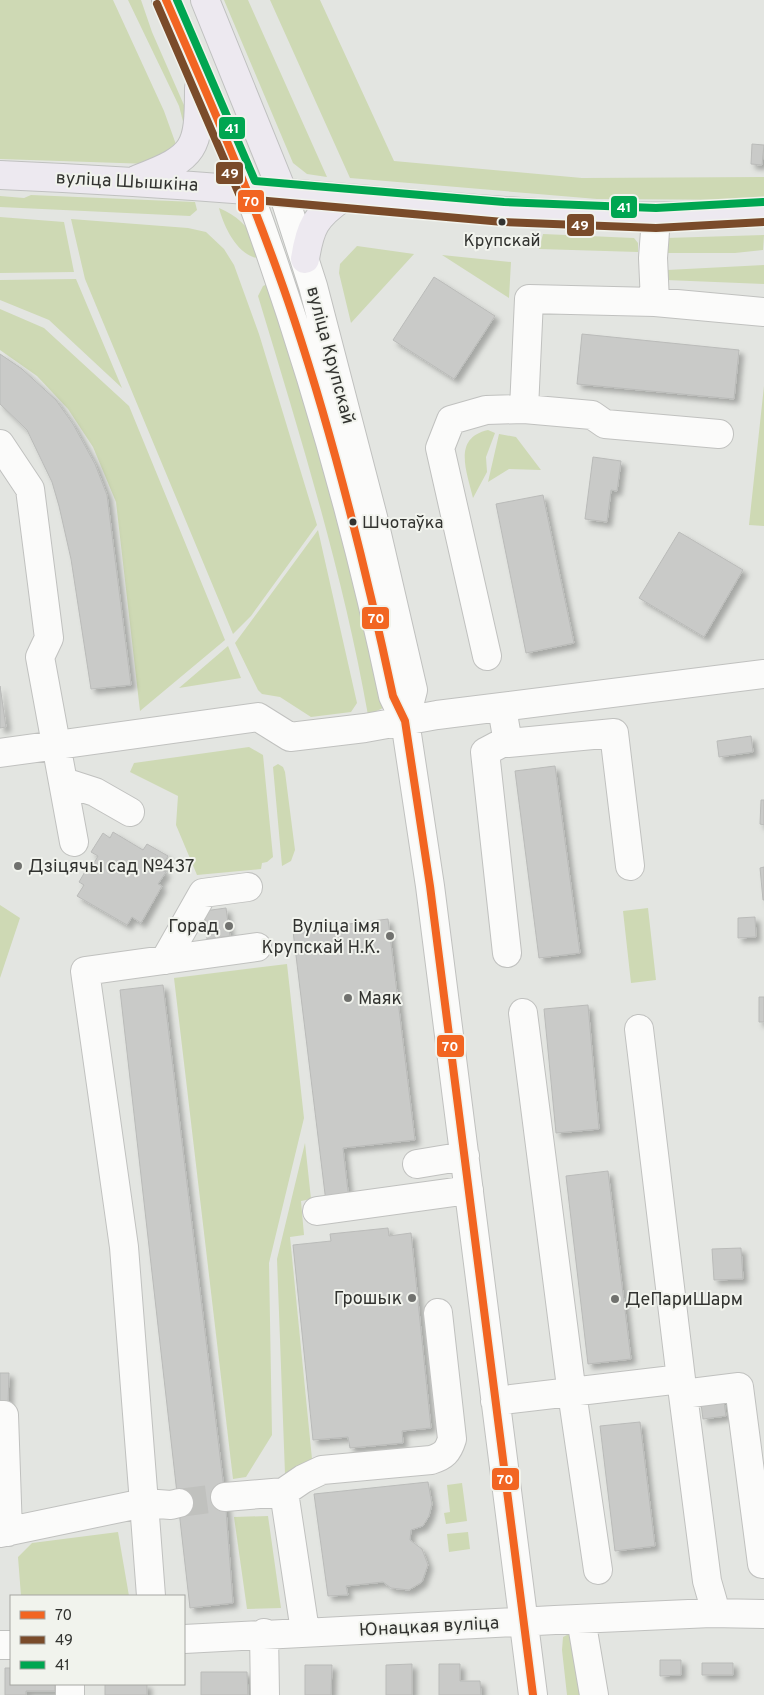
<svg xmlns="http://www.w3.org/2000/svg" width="764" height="1695" font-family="Overpass,sans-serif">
  <defs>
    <filter id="shadow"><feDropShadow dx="4.5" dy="4.5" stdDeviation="2.5" flood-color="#0004"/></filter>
  </defs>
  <rect width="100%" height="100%" fill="#e3e5e1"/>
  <path fill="#ced9b4" d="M0 0H113L164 111 178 150 150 164 0 159Z
    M128 0H141L152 32 187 112 185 129 179 106Z
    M224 0H248L327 177 307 174 293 163Z
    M270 0H320L394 161 582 178 764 177V200L597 199 350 178Z
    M31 195 195 202 197 210 190 216 0 207V196L24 198Z
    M219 208C244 218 254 236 266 258 241 263 224 228 219 208Z
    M0 217 64 222 74 272 0 273Z
    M71 219 188 228 206 232 224 249 234 265 259 334 317 525 251 616 233 634 85 279Z
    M543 234 634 238 638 243V252L539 249Z
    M764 235 763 250 735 253H659L666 238Z
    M357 246 414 254 351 323 339 273 340 264Z
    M442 255 511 262 509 298Z
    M764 265V284L666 280 667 270Z
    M76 279 122 388 49 320 0 300V280Z
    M274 281 317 421 385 707 368 715C343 573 300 435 258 296L263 286Z
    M0 309 44 328 129 406 225 640 140 711 116 502 93 447 68 409 37 376 0 350Z
    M764 386V526L749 525Z
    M488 430 495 433 486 457 487 472 473 498C467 472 452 438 488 430Z
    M499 434 516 437 541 470 509 469 488 482Z
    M318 530 357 703 351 712 311 717 280 697 262 694 258 690 235 643Z
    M228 646 241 678 179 688Z
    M249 747 263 755 273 857 267 862 262 863 261 869 197 875 176 825 178 796 130 772 134 763Z
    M278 764 283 767 285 772 295 850 291 861 282 866 273 767Z
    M0 905 20 918 0 978Z
    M648 908 656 980 631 983 623 911Z
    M287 964 304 1118 269 1263 272 1435 246 1477 233 1479 174 978Z
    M305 1143 311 1199 301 1201 304 1235 290 1237 312 1459 285 1474 277 1259Z
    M462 1483 467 1521 446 1524 444 1513 450 1512 447 1485Z
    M268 1516 281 1608 247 1609 234 1517Z
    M118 1532 129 1596H21L18 1557 32 1543Z
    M468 1532 470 1549 449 1552 447 1534Z
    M567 1635H571L589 1695H567L562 1650 563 1637Z"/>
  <path fill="#c9cac8" stroke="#babbb9" filter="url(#shadow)" d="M752 144 764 145 762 165 751 164Z
    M434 277 495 316 454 379 393 340Z
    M582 334 739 350 734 399 577 384Z
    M0 354 22 369 56 400 73 424 95 464 107 495 131 685 91 689 71 559 59 506 52 482 27 430 0 404Z
    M593 457 621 461 617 491 611 490 607 522 585 519Z
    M543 495 574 643 526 653 496 504Z
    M679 532 743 570 704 637 639 598Z
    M0 686 6 727 0 728Z
    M751 736 753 752 719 757 717 741Z
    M555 766 580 953 539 958 515 771Z
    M761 800H764V825L760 824Z
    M113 832 143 850 147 844 168 856 160 869 166 872 158 884 162 886 141 923 132 917 127 925 77 896 84 885 79 882 90 863 93 865 98 856 91 852 103 833 110 838Z
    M764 867V900H763L760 868Z
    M226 908 230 936 207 939 204 911Z
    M755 917 756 937 738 938V918Z
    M388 919 415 1140 343 1148 349 1200 326 1202 293 931Z
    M163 985 225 1497 233 1603 190 1608 120 990Z
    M759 997H764V1022H759Z
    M588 1005 599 1129 556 1133 544 1009Z
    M608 1171 631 1359 588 1364 566 1176Z
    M388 1228 389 1236 411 1233 431 1428 402 1431 403 1443 350 1448 348 1437 313 1440 293 1245 331 1241 330 1234Z
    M741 1248 743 1279 714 1280 712 1249Z
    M0 1373H9L8 1404H0Z
    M723 1393 726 1416 703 1419 700 1396Z
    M640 1422 655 1546 615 1551 600 1426Z
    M428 1482 432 1504 429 1516 423 1526 411 1530 410 1540 422 1549 428 1565 422 1582 409 1590 391 1588 383 1582 346 1586 348 1595 328 1596 314 1494Z
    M660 1660H681V1675L660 1676Z
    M702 1663H733V1675H702Z
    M412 1664V1695H386V1665Z
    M439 1664H460V1681H480L481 1695H439Z
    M305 1665H332L331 1695H305Z
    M5 1668H11V1684H55V1691H26V1695H5Z
    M201 1672H247L248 1695H201Z
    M105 1684H147V1695H105Z"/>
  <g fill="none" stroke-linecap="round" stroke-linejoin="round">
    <path stroke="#c0c1be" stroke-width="28" stroke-dasharray="28 14" stroke-linecap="butt" d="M179 1503 225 1497"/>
    <defs>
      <path id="minor" d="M248 190C308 355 357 524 393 696L405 721 430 886 533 1695
        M283 193 313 286 373 517 413 690 405 721
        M655 302 653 258 656 218
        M524 409 592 415 605 424 719 434
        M0 444 30 489 49 638 40 657 74 842
        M487 656 440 448 451 420 486 410 524 409 529 299 655 302 764 312
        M502 708 508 743H502L485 752 507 953
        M508 743 614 733 630 866
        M0 753 258 717 290 737 365 728 437 715 764 674
        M64 782 95 792 130 812
        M165 960 203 893 248 887
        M523 1013 570 1379 598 1570
        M417 1164 465 1156
        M317 1211 469 1190
        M681 1379 707 1581 713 1602 711 1613
        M683 1394 739 1387 762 1564
        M495 1401 681 1379 639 1029
        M0 1415H4L8 1532
        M284 1492 303 1479 322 1470 431 1460C444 1456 448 1452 452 1439L438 1313
        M225 1497 284 1492 305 1631
        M179 1503 171 1505 144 1503 124 1247 85 971 257 947
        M0 1533 144 1503 151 1596
        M581 1619 594 1695
        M264 1633 265 1695
        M184 1639 555 1620 711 1613 764 1614
        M0 1645H11
        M70 1684V1695"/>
      <path id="major" d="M166 0 248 190
        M205 0 283 193
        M0 175C115 180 230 188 345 198 485 210 624 224 764 212
        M138 179C196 157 199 149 199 88
        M305 259C310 227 315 217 342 198"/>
    </defs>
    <use href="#minor" stroke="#c0c1bf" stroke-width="30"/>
    <use href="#major" stroke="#c0c1c0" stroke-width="30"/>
    <use href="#minor" stroke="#fbfbfa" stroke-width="28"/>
    <use href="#major" stroke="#ede9f0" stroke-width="28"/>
    <defs>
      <path id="bus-1" d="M166 0C212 105 258 210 294 319 335 443 366 569 393 696L405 721 430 886 533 1695"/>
      <path id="bus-2" d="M157 4 239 194 244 199 503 222 656 228 764 222"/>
      <path id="bus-3" d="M177 0 255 181 504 202 656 208 763 202"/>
    </defs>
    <use href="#bus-1" stroke="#f1f3ed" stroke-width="11"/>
    <use href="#bus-2" stroke="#f1f3ed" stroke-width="11"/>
    <use href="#bus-3" stroke="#f1f3ed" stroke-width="11"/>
    <use href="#bus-1" stroke="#f26522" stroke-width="8"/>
    <use href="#bus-2" stroke="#7a4b2a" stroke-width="8"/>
    <use href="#bus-3" stroke="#00a651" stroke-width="8"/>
  </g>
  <g fill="#323330" stroke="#f1f3ed" stroke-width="2">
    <circle cx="502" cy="222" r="4.5"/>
    <circle cx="353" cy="522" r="4.5"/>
  </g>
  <g fill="#70716e" stroke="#f1f3ed" stroke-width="2">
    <circle cx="18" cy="866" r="5"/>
    <circle cx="229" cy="926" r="5"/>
    <circle cx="390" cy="936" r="5"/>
    <circle cx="348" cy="998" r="5"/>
    <circle cx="412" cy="1298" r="5"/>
    <circle cx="615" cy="1299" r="5"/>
  </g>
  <g text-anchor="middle" stroke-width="4" stroke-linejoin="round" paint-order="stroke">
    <g font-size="17" fill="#323330" stroke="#f1f3ed">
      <text x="502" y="246">Крупскай</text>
      <text x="362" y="528" text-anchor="start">Шчотаўка</text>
    </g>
    <g font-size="18" fill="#323330" stroke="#f1f3ed">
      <text transform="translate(127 181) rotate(3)" y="6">вуліца Шышкіна</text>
      <text transform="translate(331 355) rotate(75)" y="6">вуліца Крупскай</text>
      <text transform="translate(429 1626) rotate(-3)" y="6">Юнацкая вуліца</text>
    </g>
    <g font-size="18" fill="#323330" stroke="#f1f3ed" text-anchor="start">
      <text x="28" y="872">Дзіцячы сад №437</text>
      <text x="219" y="932" text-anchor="end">Горад</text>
      <text x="380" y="932" text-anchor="end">Вуліца імя<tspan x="380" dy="21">Крупскай Н.К.</tspan></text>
      <text x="358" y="1004">Маяк</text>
      <text x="402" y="1304" text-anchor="end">Грошык</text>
      <text x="625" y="1305">ДеПариШарм</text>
    </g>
  </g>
  <g stroke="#f1f3ed" stroke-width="2">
    <rect x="218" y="116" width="28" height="24" rx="5" fill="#00a651"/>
    <rect x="215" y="161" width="29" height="24" rx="5" fill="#7a4b2a"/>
    <rect x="237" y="189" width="28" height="24" rx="5" fill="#f26522"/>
    <rect x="610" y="195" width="28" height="24" rx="5" fill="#00a651"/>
    <rect x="566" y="213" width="29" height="24" rx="5" fill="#7a4b2a"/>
    <rect x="361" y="606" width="29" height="24" rx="5" fill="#f26522"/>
    <rect x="436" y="1034" width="29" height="24" rx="5" fill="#f26522"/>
    <rect x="491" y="1467" width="29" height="24" rx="5" fill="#f26522"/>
  </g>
  <g font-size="14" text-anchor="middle" font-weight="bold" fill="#fff">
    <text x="232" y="133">41</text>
    <text x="230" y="178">49</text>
    <text x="251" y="206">70</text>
    <text x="624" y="212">41</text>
    <text x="580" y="230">49</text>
    <text x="376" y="623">70</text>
    <text x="450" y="1051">70</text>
    <text x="505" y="1484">70</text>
  </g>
  <rect x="10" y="1595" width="175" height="90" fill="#f1f3ed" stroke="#a5a6a1"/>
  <rect x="20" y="1611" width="25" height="8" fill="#f26522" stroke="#a5a6a1"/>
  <text x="55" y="1620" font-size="15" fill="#323330">70</text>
  <rect x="20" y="1636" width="25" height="8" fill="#7a4b2a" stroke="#a5a6a1"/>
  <text x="55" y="1645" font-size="15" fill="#323330">49</text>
  <rect x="20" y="1661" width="25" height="8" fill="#00a651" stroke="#a5a6a1"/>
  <text x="55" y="1670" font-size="15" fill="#323330">41</text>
</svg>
